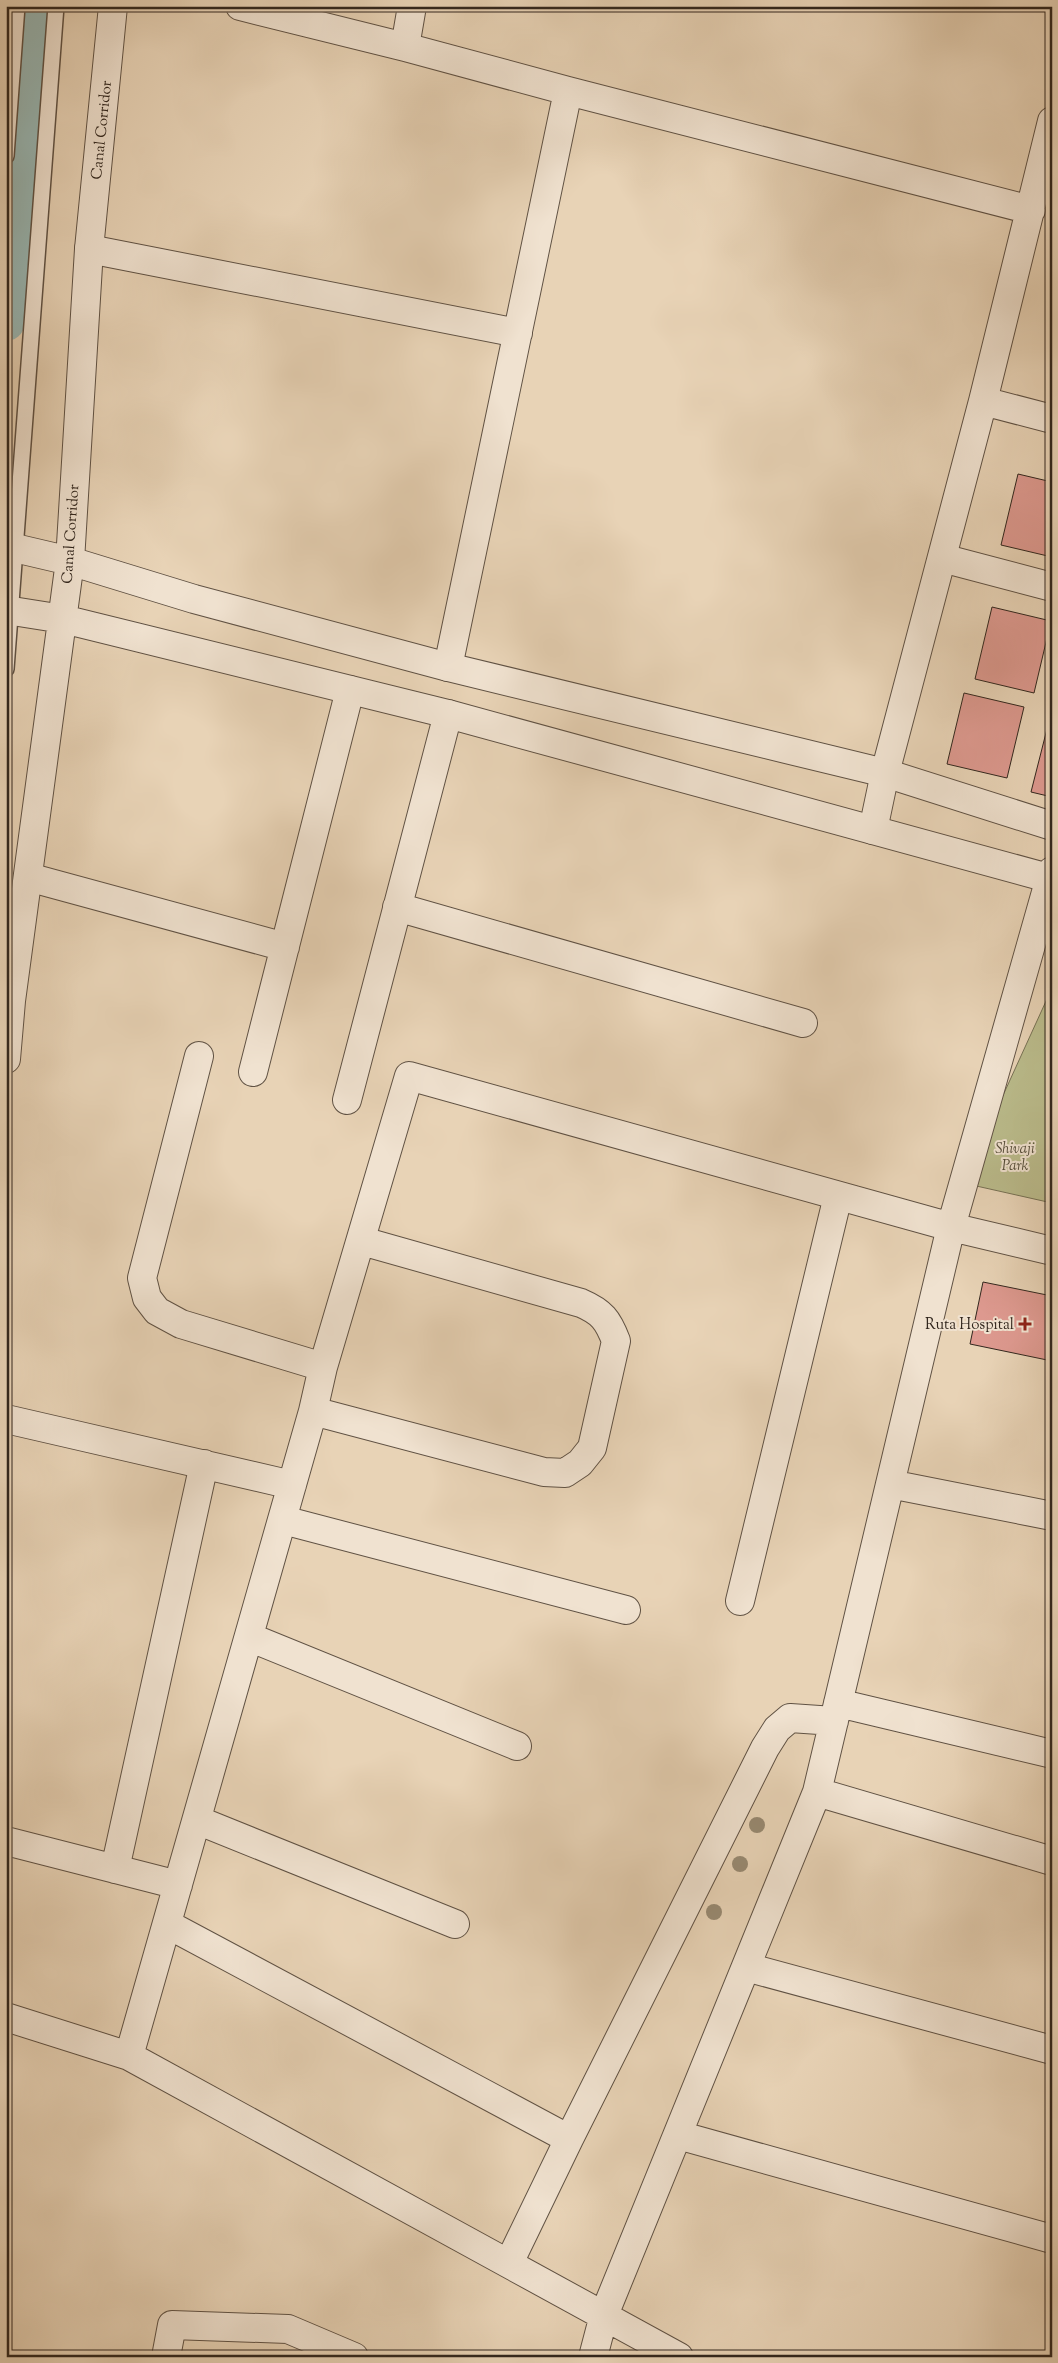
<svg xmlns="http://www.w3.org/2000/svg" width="1058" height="2363" font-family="'Sorts Mill Goudy',serif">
  <rect width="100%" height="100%" fill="#e8d3b6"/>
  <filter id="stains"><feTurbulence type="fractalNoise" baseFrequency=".004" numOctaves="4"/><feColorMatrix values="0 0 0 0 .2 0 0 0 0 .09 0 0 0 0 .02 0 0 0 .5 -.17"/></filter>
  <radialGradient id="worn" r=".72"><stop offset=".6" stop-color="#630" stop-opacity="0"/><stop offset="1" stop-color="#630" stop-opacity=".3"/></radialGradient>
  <path fill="#babb8b" stroke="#767154" d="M1052 988V1203L963 1183Z"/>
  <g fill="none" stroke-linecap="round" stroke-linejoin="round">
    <path stroke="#98b7b4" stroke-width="38" d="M6 322 33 6"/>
  </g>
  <path fill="#dd998f" stroke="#32271e" d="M1018 474 1052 482V557L1001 545Z
    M992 607 1051 621 1034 693 975 679Z
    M964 693 1024 707 1007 778 947 764Z
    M1049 721 1052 722V797L1031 792Z
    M983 1282 1052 1296V1361L970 1344Z"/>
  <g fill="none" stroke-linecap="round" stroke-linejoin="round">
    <defs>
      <path id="service" d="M6 156 17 6
        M6 669 56 6"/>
      <path id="minor" d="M240 6 405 47 568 91 1031 210
        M405 47 412 6
        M89 249 518 333
        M983 401 1052 419
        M942 558 1052 587
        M448 667 568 91
        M873 830 885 773 983 401 1052 121
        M28 877 285 947
        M397 907 803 1023
        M199 1056 142 1278 147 1298 157 1311 181 1324 323 1367
        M253 1072 350 690
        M347 1100 448 714
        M313 1411 544 1472 565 1473 580 1463 592 1448 616 1341C608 1320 602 1312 581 1303L362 1241
        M6 1419 292 1485
        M890 1484 1052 1516
        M283 1520 626 1610
        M740 1601 838 1196
        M249 1637 517 1746
        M838 1703 1052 1754
        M817 1792 1052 1861
        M197 1820 455 1924
        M6 1841 178 1885
        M115 1869 204 1464
        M167 1924 569 2139
        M746 1967 1052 2050
        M6 2017 129 2056 679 2357
        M129 2056 313 1411 323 1367 409 1076 951 1227 1052 1251
        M678 2135 1052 2239
        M509 2263 569 2139 765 1748 777 1729 790 1718 834 1721
        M166 2357 172 2325 288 2329 354 2357
        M593 2357 604 2315 817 1792 951 1227 1052 871"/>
      <path id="tertiary" d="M6 546 70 561 194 599 448 667 885 773 1052 826
        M6 610 63 619 448 714 1052 879
        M6 1059 11 1001 70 561 89 249 113 6"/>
    </defs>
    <use href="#service" stroke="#605244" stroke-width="18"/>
    <use href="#minor" stroke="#605244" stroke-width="30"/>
    <use href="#tertiary" stroke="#605244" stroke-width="30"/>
    <use href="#service" stroke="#f0e2d0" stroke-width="15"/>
    <use href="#minor" stroke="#f0e2d0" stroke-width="28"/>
    <use href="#tertiary" stroke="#f0e2d0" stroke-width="28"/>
  </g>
  <g fill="#978971">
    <circle cx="757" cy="1825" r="8"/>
    <circle cx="740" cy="1864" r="8"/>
    <circle cx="714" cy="1912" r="8"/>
  </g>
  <path fill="#8f2418" stroke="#f0e2d0" stroke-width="2" d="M1022.5 1316.5h5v5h5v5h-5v5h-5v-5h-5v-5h5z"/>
  <g text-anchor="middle" stroke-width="4" stroke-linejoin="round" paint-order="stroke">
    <g font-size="15" fill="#32271e" stroke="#f0e2d0">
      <text transform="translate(101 130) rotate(-84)" y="5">Canal Corridor</text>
      <text transform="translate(70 534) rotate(-86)" y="5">Canal Corridor</text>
    </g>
    <g font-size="15" font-style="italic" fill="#544c39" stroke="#f0e2d0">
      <text x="1015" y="1153">Shivaji<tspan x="1015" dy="17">Park</tspan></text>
    </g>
    <g font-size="15" fill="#32271e" stroke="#f0e2d0" text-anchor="end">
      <text x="1014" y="1329">Ruta Hospital</text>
    </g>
  </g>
  <rect width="1058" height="2363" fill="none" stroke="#e8d3b6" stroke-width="25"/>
  <rect x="8" y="8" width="1043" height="2348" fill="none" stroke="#32271e" stroke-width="2.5"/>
  <rect x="12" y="12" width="1033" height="2338" fill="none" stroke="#32271e"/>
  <rect width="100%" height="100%" filter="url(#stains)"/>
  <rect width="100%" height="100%" fill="url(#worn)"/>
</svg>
